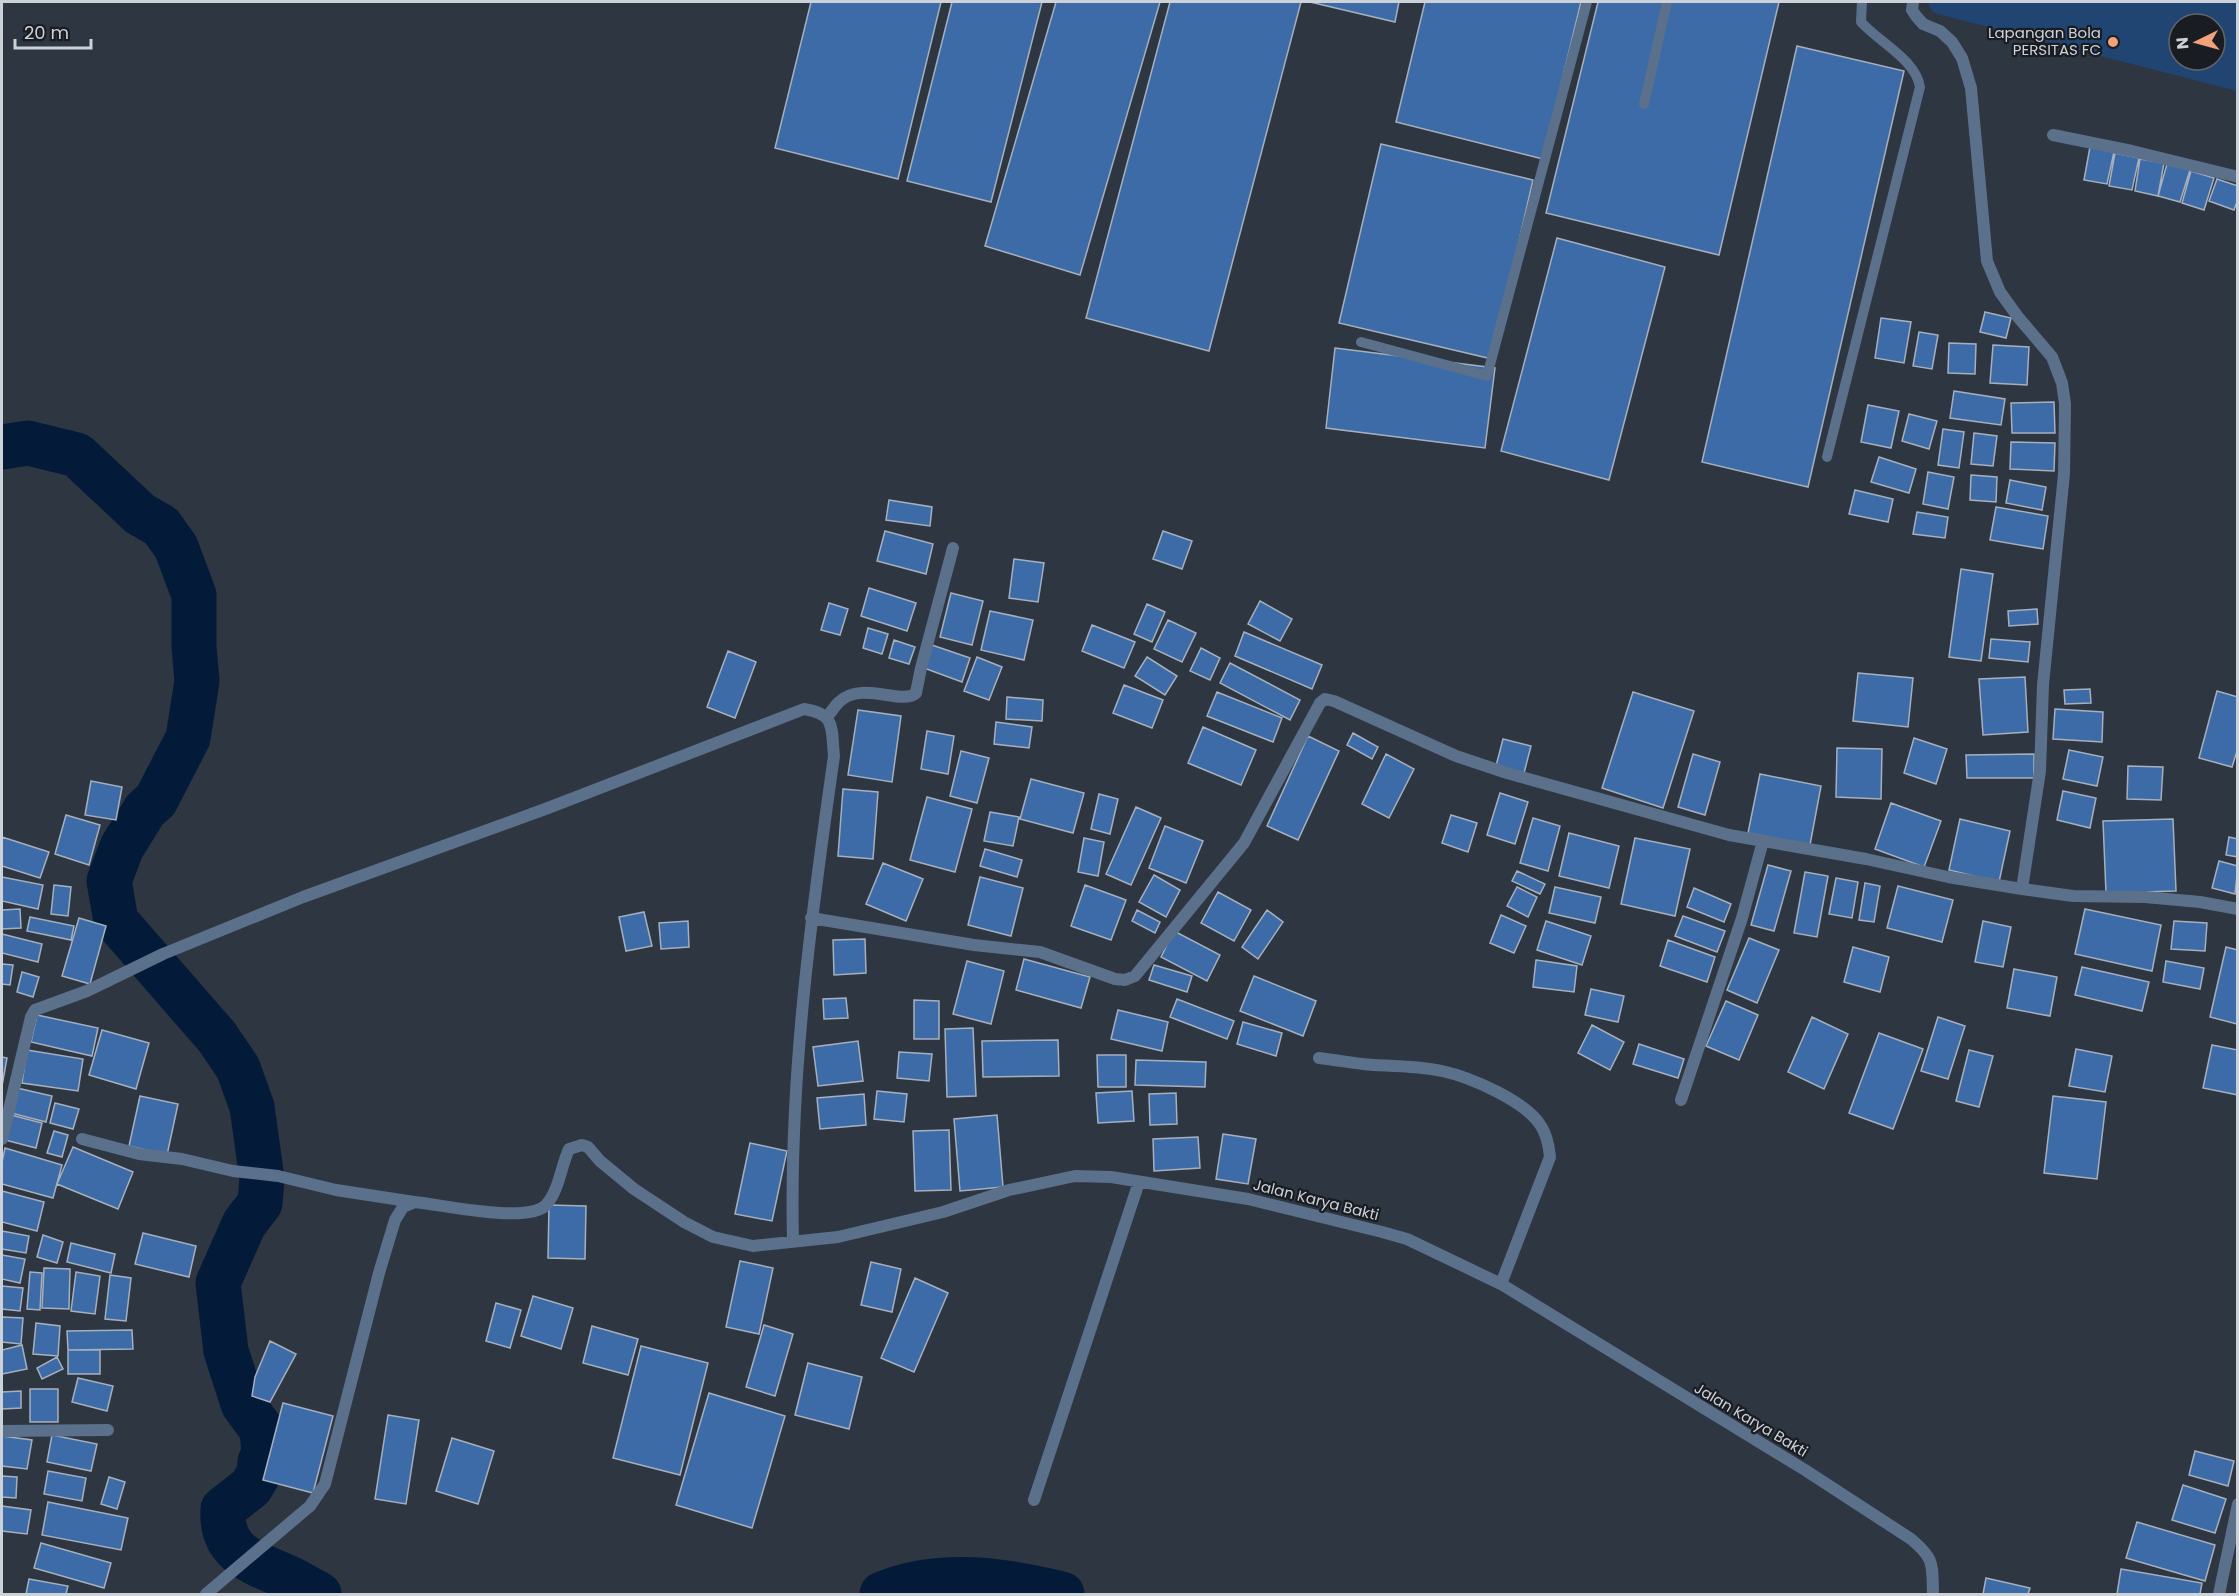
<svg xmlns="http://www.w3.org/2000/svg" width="2239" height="1596" font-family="Poppins,sans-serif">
  <rect width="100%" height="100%" fill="#2e3641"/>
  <path fill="#204573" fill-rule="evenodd" d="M1928 3 2237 2V91L1938 14 1933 12ZM2179 24H2215V60H2179Z"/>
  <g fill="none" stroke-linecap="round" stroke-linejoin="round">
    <path stroke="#031b39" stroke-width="45" d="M2 447 28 443 77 455 140 514 161 526 176 547 194 595V647L197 681 188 738 156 800 145 810 122 847 109 881 116 921 217 1037 238 1068 252 1107 262 1179 260 1203 244 1224 218 1283 226 1351 243 1404 262 1430 264 1453 260 1462 259 1473 251 1487 223 1509C220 1555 256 1563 289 1578 300 1583 309 1589 319 1594
      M882 1594C940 1570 1004 1580 1062 1594"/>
  </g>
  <path fill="#3c6ba8" stroke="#a6b0bd" stroke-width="1.5" d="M811 2H941L898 179 775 148Z
    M952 2H1042L991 202 907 181Z
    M1056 2H1160L1080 275 985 246Z
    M1170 2H1301L1209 351 1086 318Z
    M1310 2H1399L1395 22Z
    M1425 2H1581L1543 159 1396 122Z
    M1598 2H1779L1719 255 1546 213Z
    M1797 46 1904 71 1808 487 1702 462Z
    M1381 144 1533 180 1492 359 1339 323Z
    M2090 147 2114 152 2107 184 2084 180Z
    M2115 153 2139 158 2132 190 2109 186Z
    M2140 159 2164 163 2158 196 2135 191Z
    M2167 164 2190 170 2180 202 2158 196Z
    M2191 171 2214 178 2204 210 2182 203Z
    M2217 179 2238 186V199L2234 210 2209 201Z
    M1557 238 1665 267 1609 480 1501 451Z
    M1985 312 2011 318 2006 338 1980 332Z
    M1881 318 1911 322 1904 363 1875 358Z
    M1919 332 1938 335 1932 369 1913 366Z
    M1949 343 1976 344 1975 374 1948 373Z
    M1993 345 2029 347 2027 385 1990 383Z
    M1335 348 1495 368 1485 448 1326 428Z
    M1954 391 2005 399 2001 425 1950 418Z
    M2054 402 2055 433H2012L2011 403Z
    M1868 405 1899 411 1891 448 1861 442Z
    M1909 414 1937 421 1929 449 1902 441Z
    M1943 429 1964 432 1959 468 1938 465Z
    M1974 433 1997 436 1993 466 1971 464Z
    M2011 442 2055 443 2054 471 2010 469Z
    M1879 457 1916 469 1909 493 1871 482Z
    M1928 472 1954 477 1948 509 1923 504Z
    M1971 475 1997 477 1996 502 1970 500Z
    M2010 480 2046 487 2042 510 2006 503Z
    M1855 490 1893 499 1888 522 1849 514Z
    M889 500 932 507 930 526 886 520Z
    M1996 507 2048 516 2043 549 1990 540Z
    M1917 512 1948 517 1945 538 1913 534Z
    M885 531 933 544 926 574 877 561Z
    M1163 531 1192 541 1182 569 1153 559Z
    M1014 559 1044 563 1038 602 1009 598Z
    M1961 569 1993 574 1981 661 1949 657Z
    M869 588 916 603 907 631 861 616Z
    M951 593 983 601 972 645 940 637Z
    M1260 601 1292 619 1280 641 1248 624Z
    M829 603 848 609 840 635 821 630Z
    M1147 604 1165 612 1152 642 1134 634Z
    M2037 609 2038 624 2009 626 2008 611Z
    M990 611 1033 620 1024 660 981 650Z
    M1168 620 1196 633 1182 662 1154 649Z
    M1092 625 1135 642 1124 668 1082 651Z
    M868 628 888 634 882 654 863 648Z
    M1244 632 1322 665 1312 689 1235 656Z
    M1991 639 2030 642 2028 662 1989 658Z
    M894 640 915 647 909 664 889 658Z
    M932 645 970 658 962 682 924 668Z
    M1201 648 1220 658 1210 680 1190 671Z
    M728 651 756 662 735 718 707 707Z
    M977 657 1002 667 989 700 964 691Z
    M1147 657 1177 676 1165 695 1135 676Z
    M1230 663 1300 700 1290 720 1220 683Z
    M1858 673 1913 678 1908 727 1853 721Z
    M2025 677 2028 732 1983 735 1979 679Z
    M1124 685 1163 700 1152 728 1113 713Z
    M2090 689 2091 703 2065 704 2064 690Z
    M2217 691 2238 697V748L2232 767 2199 758Z
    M1217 692 1282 718 1273 742 1207 716Z
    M1633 692 1694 711 1663 808 1602 788Z
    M1007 697 1043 700 1042 721 1006 719Z
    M2055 709 2103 712 2102 742 2053 739Z
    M858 710 901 716 892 782 848 775Z
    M996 722 1032 727 1029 748 994 744Z
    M1203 727 1256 750 1241 785 1188 763Z
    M927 731 954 736 948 774 921 769Z
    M1353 733 1378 747 1372 759 1347 745Z
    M1308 736 1339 751 1298 840 1267 826Z
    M1914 738 1947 749 1936 784 1904 773Z
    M1503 739 1531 746 1524 773 1496 766Z
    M1837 748 1882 749 1881 799 1836 797Z
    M2069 750 2103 757 2097 786 2063 779Z
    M961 751 989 758 977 803 950 796Z
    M1386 754 1414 769 1389 818 1362 804Z
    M1693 754 1720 762 1705 815 1678 807Z
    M2034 754V778H1967L1966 755Z
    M2128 766 2163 767 2161 800 2127 799Z
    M1760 774 1821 786 1810 845 1748 833Z
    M1031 779 1084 793 1073 833 1020 819Z
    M91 781 122 787 116 820 85 815Z
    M843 789 878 792 873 859 838 856Z
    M2063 791 2096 798 2090 828 2057 820Z
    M1500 793 1528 802 1515 844 1487 835Z
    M1099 794 1118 799 1110 834 1091 829Z
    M927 797 972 809 955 872 910 860Z
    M1891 803 1941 821 1924 867 1875 849Z
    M1136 807 1161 818 1131 885 1106 874Z
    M990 812 1019 817 1013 846 984 841Z
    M66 815 100 825 89 865 55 854Z
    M1451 815 1477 823 1468 852 1442 843Z
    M1533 818 1560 826 1548 871 1520 863Z
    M1960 819 2010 831 1999 882 1949 870Z
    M2173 819 2176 891 2106 893 2103 821Z
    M1165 826 1203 841 1186 883 1149 868Z
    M1569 833 1619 846 1609 888 1559 876Z
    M2 837 49 852 40 878 2 866Z
    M2229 837 2238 839V857L2226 855Z
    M1084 838 1104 842 1098 876 1078 872Z
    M1635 838 1690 849 1675 916 1621 904Z
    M985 849 1022 860 1017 877 980 866Z
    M2219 861 2238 866 2235 894 2212 888Z
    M883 863 923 879 906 921 866 904Z
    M1768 865 1791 871 1774 931 1751 925Z
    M1517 871 1545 884 1540 894 1512 881Z
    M1805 872 1828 876 1817 937 1794 933Z
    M1154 875 1180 890 1166 917 1139 902Z
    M2 877 43 885 38 909 2 901Z
    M980 877 1023 888 1011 936 968 925Z
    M1836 878 1858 882 1852 918 1829 914Z
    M1865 883 1880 886 1874 922 1859 920Z
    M54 885 71 887 68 916 51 914Z
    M1085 885 1126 900 1111 940 1071 926Z
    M1898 886 1953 900 1942 942 1887 928Z
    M1517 887 1537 897 1528 917 1507 906Z
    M1555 887 1601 897 1595 923 1549 913Z
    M1694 888 1731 904 1724 922 1687 907Z
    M1218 892 1251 910 1234 941 1201 923Z
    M20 909 21 928 2 929V910Z
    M2085 909 2161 925 2152 971 2075 954Z
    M1137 910 1160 922 1155 933 1132 921Z
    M1267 910 1283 922 1258 959 1242 947Z
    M644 912 652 946 626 951 619 917Z
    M1501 915 1526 926 1514 953 1490 943Z
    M1683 916 1725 931 1717 952 1675 936Z
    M30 917 74 926 71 940 27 931Z
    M79 918 106 926 90 984 62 976Z
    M688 921 689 947 661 949 659 923Z
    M1546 921 1591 936 1582 965 1537 950Z
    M1983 921 2011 927 2003 967 1975 962Z
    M2174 921 2207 923 2205 951 2171 949Z
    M1174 931 1220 955 1207 981 1161 957Z
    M2 934 42 944 38 962 2 953Z
    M1749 938 1779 950 1757 1003 1727 990Z
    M865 939 866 973 834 975 833 940Z
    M1668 940 1715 957 1707 982 1660 966Z
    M1853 947 1889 957 1880 992 1844 982Z
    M2226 947 2238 950 2237 1024 2210 1017Z
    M1024 959 1090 977 1081 1008 1016 990Z
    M1536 960 1577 966 1574 992 1533 987Z
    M967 961 1004 971 991 1024 953 1014Z
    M2166 961 2204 968 2200 989 2163 982Z
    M2 964 13 965 10 985 2 984Z
    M1154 965 1192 976 1187 992 1149 980Z
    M2082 967 2149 982 2142 1011 2075 995Z
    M2014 969 2057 977 2050 1016 2007 1008Z
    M22 972 39 977 33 997 17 992Z
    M1254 976 1316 1001 1303 1036 1240 1011Z
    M1591 989 1624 996 1618 1022 1585 1015Z
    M846 998 848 1018 824 1019 823 999Z
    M1177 999 1234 1021 1227 1039 1170 1017Z
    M914 1000 939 1001V1039H914Z
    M1726 1001 1758 1015 1739 1060 1706 1046Z
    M1118 1010 1168 1022 1162 1051 1111 1039Z
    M37 1015 98 1028 92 1056 31 1042Z
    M1812 1017 1848 1034 1824 1089 1788 1072Z
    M1938 1017 1965 1026 1948 1079 1921 1071Z
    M1243 1022 1282 1033 1276 1056 1237 1044Z
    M1592 1025 1624 1042 1610 1070 1578 1053Z
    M973 1028 976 1096 947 1097 945 1029Z
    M102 1030 149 1043 136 1089 89 1075Z
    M1879 1033 1923 1049 1893 1129 1849 1113Z
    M1058 1040 1059 1076 983 1077 982 1041Z
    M858 1041 863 1081 818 1086 813 1047Z
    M1639 1044 1684 1059 1678 1078 1633 1064Z
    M2212 1045 2238 1050V1095L2203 1088Z
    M2076 1049 2112 1056 2105 1092 2069 1086Z
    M27 1050 83 1059 78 1091 22 1083Z
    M1969 1050 1993 1056 1979 1107 1956 1101Z
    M899 1052 932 1054 929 1081 897 1078Z
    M1097 1055H1126V1087H1098Z
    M2 1057 7 1058 2 1086Z
    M1136 1060 1206 1062 1205 1087 1135 1085Z
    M17 1088 52 1096 46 1122 11 1113Z
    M877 1091 907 1094 904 1122 874 1119Z
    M1132 1091 1134 1121 1098 1123 1096 1093Z
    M1176 1093 1177 1124 1150 1125 1149 1094Z
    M864 1094 866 1125 820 1129 817 1098Z
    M140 1096 178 1104 167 1155 129 1146Z
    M2053 1096 2106 1102 2097 1179 2044 1173Z
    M55 1103 79 1109 73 1129 50 1123Z
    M11 1115 42 1123 36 1148 5 1140Z
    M997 1115 1003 1187 960 1191 954 1119Z
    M949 1130 951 1190 915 1191 913 1131Z
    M54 1131 68 1135 62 1157 47 1153Z
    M1223 1134 1256 1139 1248 1184 1216 1179Z
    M1198 1137 1200 1168 1154 1171 1153 1139Z
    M750 1143 787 1151 772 1221 735 1214Z
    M73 1147 133 1172 118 1209 57 1184Z
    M5 1148 62 1165 53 1198 2 1184V1162Z
    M2 1191 44 1202 37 1231 2 1222Z
    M549 1205 586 1206 585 1259 548 1258Z
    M2 1231 29 1236 26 1253 2 1249Z
    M143 1233 196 1246 189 1277 135 1264Z
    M43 1235 63 1242 57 1263 37 1257Z
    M71 1243 115 1254 111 1273 67 1262Z
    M2 1255 25 1259 20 1283 2 1279Z
    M740 1261 773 1268 759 1334 726 1327Z
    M871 1262 901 1269 892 1312 861 1305Z
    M44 1268 70 1269 69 1309 42 1308Z
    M30 1272 42 1273 40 1310 27 1309Z
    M76 1272 100 1276 95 1314 71 1311Z
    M110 1275 131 1278 126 1321 105 1319Z
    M915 1278 948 1293 914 1372 881 1358Z
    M2 1286 23 1288 20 1311 2 1309Z
    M533 1296 573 1308 561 1349 521 1336Z
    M496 1303 521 1310 510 1348 486 1341Z
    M2 1317 23 1318 21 1344 2 1342Z
    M36 1323 60 1326 58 1356 33 1354Z
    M764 1325 793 1334 775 1396 746 1387Z
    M592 1326 638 1339 628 1375 583 1363Z
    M132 1330 133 1349 68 1350 67 1331Z
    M270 1341 296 1354 270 1402 252 1396 255 1377Z
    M22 1345 27 1369 2 1374V1350Z
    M641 1346 708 1363 680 1475 613 1458Z
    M68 1350H100V1374H68Z
    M57 1357 63 1369 42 1379 37 1368Z
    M808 1363 862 1377 849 1429 795 1415Z
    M78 1378 113 1386 107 1411 72 1402Z
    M30 1389H58V1422H30Z
    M21 1391V1408L2 1409V1392Z
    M709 1393 785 1416 752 1528 676 1505Z
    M283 1403 333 1416 313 1493 263 1480Z
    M388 1415 419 1420 406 1504 375 1499Z
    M52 1435 97 1444 91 1471 47 1462Z
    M2 1436 32 1440 27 1469 2 1466Z
    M452 1438 494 1451 478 1504 436 1491Z
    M2195 1451 2234 1461 2228 1486 2189 1475Z
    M48 1471 86 1478 82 1501 44 1494Z
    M2 1476 17 1477 16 1498 2 1497Z
    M109 1477 125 1482 117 1509 101 1504Z
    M2183 1485 2226 1499 2215 1533 2172 1520Z
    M48 1502 128 1518 121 1550 42 1535Z
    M2 1506 31 1510 27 1534 2 1531Z
    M2137 1522 2215 1545 2205 1581 2126 1558Z
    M41 1543 111 1563 104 1588 34 1568Z
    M2121 1569 2202 1583 2200 1594H2117Z
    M1986 1578 2030 1588 2028 1594H1983Z
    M29 1579 68 1586 66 1594H26Z"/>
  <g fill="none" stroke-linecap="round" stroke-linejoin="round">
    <path stroke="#5b708b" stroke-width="10" d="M1644 104 1667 2
      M1361 342 1487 376 1587 2
      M1827 457 1920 87C1916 60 1879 42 1861 22L1862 2"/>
    <path stroke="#5b708b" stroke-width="12" d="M1913 2 1912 10 1916 16 1923 24 1940 31 1952 42 1962 58 1971 88 1987 261 2000 292 2018 317 2052 357 2062 383 2065 404 2064 474 2043 685 2040 771 2022 889
      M2053 135 2132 151 2238 177
      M827 717C831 712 835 706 839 702 862 680 902 706 916 693L921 668 953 548
      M811 918 974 945 1040 952 1115 979 1125 980 1135 976 1244 843 1320 703 1325 699 1334 701 1456 756 1507 773 1729 835 1866 859 1948 877 2022 889 2073 896 2145 897 2200 902 2238 909
      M1319 1058C1337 1060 1355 1064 1374 1065 1397 1066 1419 1066 1442 1071 1470 1077 1526 1101 1541 1126 1547 1135 1549 1147 1550 1157L1501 1284
      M1681 1100 1742 918 1763 841
      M2 1139 31 1017 35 1010 87 991 163 954 303 897 548 808 804 709C836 714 831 727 834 756 811 917 789 1079 793 1242
      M82 1139 139 1154 182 1159 233 1171 278 1176 336 1190 414 1202
      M2 1431 108 1430
      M1034 1500 1139 1182
      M206 1594 310 1506 325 1484 379 1273 395 1220 403 1207 415 1202C442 1205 528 1224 546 1205 559 1191 561 1166 569 1149L582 1145 588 1147 600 1161 634 1189 684 1222 713 1237 753 1246 838 1237 943 1212 1009 1190 1075 1176 1111 1177 1248 1199 1382 1232 1407 1239 1501 1284 1805 1470 1911 1539C1935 1559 1932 1564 1933 1594
      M2219 1594 2238 1504"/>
  </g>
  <circle fill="#f1a17c" stroke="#191d22" stroke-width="2" cx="2113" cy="42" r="6"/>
  <g text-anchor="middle" stroke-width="4.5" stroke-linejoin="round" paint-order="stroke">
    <g font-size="15" fill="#cdd2d9" stroke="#191d22" text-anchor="end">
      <text x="2101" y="38">Lapangan Bola<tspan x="2101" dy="17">PERSITAS FC</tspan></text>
    </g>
    <g font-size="15" fill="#cdd2d9" stroke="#191d22">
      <text transform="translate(1316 1200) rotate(14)" y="5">Jalan Karya Bakti</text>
      <text transform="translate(1751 1420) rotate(31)" y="5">Jalan Karya Bakti</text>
    </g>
  </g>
  <rect width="2239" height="1596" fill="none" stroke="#cdd2d9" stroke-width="6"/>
  <g transform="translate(2197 42) rotate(265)"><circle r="28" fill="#191d22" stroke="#61656b" stroke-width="1.5"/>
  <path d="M0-4.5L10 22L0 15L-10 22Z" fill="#f1a17c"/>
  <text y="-9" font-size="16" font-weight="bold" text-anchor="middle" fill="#cdd2d9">N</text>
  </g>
  <path d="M15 39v9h76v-9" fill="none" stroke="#cdd2d9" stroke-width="3"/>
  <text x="24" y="39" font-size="18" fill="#cdd2d9" stroke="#191d22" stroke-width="4.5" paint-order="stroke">20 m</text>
</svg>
